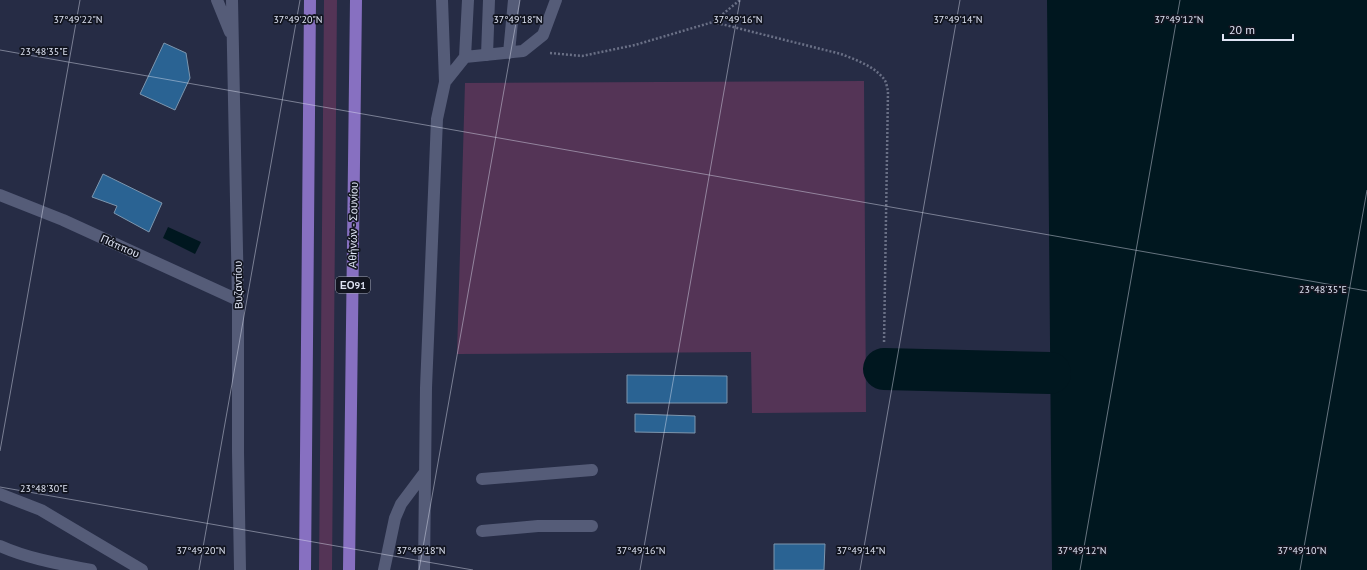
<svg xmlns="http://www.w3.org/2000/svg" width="1367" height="570" font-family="'PT Sans',sans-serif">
  <rect width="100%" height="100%" fill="#262c45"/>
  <path fill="#543456" d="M324 0H337L332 570H319Z
    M864 81 866 412 752 413 751 352 457 354 465 83Z"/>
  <path fill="#00171f" d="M1047 0H1367V570H1052Z
    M168 227 201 242 195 254 163 238Z"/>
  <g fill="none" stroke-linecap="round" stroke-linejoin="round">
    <path stroke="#00171f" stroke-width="42" d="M884 369 1050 373"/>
  </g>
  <path fill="#2a6393" stroke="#7d96ae" d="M164 43 186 53 190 78 175 110 140 94Z
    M103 174 162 203 149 232 114 213 117 206 92 197Z
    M627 375 727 376V403H627Z
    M635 414 695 416V433L635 432Z
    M774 544H825L824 570H774Z"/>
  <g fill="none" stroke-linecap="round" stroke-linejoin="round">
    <path stroke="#6a7086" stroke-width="2.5" stroke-dasharray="2 2" stroke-linecap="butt" d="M713 22 841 54C856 60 874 66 884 79 886 81 887 87 888 91L884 344
      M550 53 582 56 635 45 713 22 740 0"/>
    <path stroke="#555c78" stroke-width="12" d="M217 0 230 32
      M232 0 238 300V452L240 570
      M442 0 445 82
      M509 53 514 0
      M487 55 489 0
      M465 57 468 0
      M0 195 63 220 238 300
      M482 479 592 470
      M0 494 41 510 142 570
      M482 531 538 526H592
      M0 546C29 559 60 564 91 570
      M384 570 395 518 401 504 425 472
      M424 570 426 388 437 119 445 82 465 57 523 51 543 35 556 0"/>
    <path stroke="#8770c1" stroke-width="12" d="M305 570 310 0
      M349 570 356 0"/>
  </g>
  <path fill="none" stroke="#dfe4f4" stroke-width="1" stroke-opacity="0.45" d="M0 50 1367 291M0 451 80 0M0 487 473 570M199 570 300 0M419 570 520 0M640 570 740 0M860 570 960 0M1080 570 1180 0M1300 570 1367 190"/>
  <g text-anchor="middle" stroke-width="3.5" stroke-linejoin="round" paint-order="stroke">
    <rect fill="#121520" stroke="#a2a6b4" stroke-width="1" x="336" y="277" width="34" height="16" rx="3"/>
    <g font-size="10" font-weight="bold" fill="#dfe4f4">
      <text x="353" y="289">ΕΟ91</text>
    </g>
    <g font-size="11" fill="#dfe4f4" stroke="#121520">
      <text transform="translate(353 225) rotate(-89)" y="4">Αθήνών - Σουνίου</text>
      <text transform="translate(120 246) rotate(24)" y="4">Πάππου</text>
      <text transform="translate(238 285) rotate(-91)" y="4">Βυζαντίου</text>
    </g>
  </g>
  <g font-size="10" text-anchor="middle" fill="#dfe4f4" stroke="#121520" stroke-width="3.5" stroke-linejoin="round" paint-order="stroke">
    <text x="78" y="23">37°49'22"N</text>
    <text x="298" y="23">37°49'20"N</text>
    <text x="518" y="23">37°49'18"N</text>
    <text x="738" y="23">37°49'16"N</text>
    <text x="958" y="23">37°49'14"N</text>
    <text x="1179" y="23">37°49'12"N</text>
    <text x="44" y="55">23°48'35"E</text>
    <text x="1323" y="293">23°48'35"E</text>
    <text x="44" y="492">23°48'30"E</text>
    <text x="201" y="554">37°49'20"N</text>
    <text x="421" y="554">37°49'18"N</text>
    <text x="641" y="554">37°49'16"N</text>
    <text x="861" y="554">37°49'14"N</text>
    <text x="1082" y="554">37°49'12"N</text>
    <text x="1302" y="554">37°49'10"N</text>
  </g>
  <path d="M1223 34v6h70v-6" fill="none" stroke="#dfe4f4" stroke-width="2"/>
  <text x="1229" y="34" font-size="12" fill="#dfe4f4" stroke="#121520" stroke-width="3" paint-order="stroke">20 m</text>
</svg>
